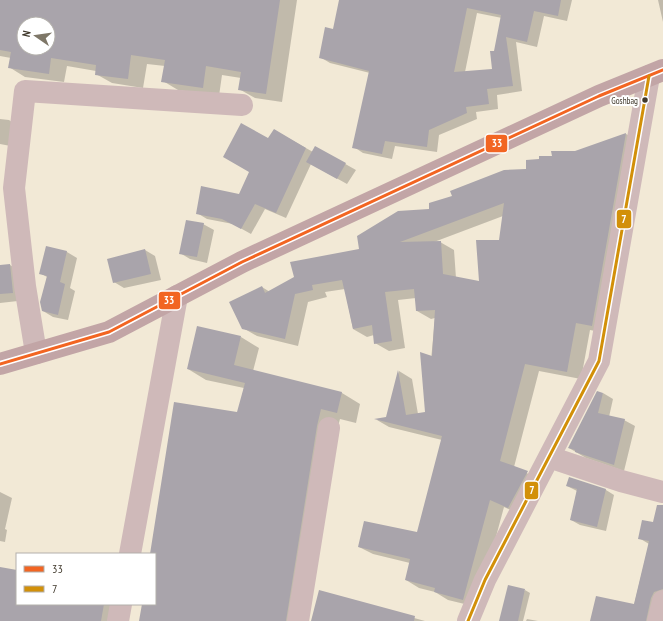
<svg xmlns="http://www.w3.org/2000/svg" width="663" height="621" font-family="'PT Sans Narrow',sans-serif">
  <rect width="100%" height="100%" fill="#f2e9d6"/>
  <path fill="#0003" fill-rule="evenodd" d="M0 0H297L282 102 255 98 239 89 241 78 222 75 219 96 178 90 163 81 165 66 147 64 143 88 112 83 96 74V71L67 66 64 82 25 77 9 67 11 58 0 56ZM24 24H48V48H24Z
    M350 0H572L567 21 544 16 537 47 516 42 522 91 497 95 498 109 476 112 477 119 439 135 437 152 395 146 392 159 363 153 354 147 370 73 330 63 320 57ZM477 13 502 18 495 52 493 70 465 72Z
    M658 0H663V23V22Z
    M0 119 9 120 19 127 16 147 0 144Z
    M274 130 313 152 315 147 356 170 347 184 311 164 286 218 265 209 251 234 233 224 207 219 197 213 240 195Z
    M626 134 640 141 606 333 590 330 581 379 539 371 514 467 541 480 522 515 504 507 477 607 448 600 435 592 419 588 406 580 410 563 373 554 359 547 418 533 442 440 389 427 377 420 387 418 399 371 412 379 418 414 426 413 435 318 431 319 417 311 416 298 398 300 405 348 389 351 375 343 374 335 367 337 353 329 345 289 325 292 327 297 308 302 298 346 257 336 243 328 262 287 270 292 360 250 430 210 527 170 540 160 575 152ZM503 216 500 241 480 282 456 278 454 250 440 242H434Z
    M203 224 214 230 207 263 190 259 180 253Z
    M47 247 67 252 77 258 70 288 75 291 68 320 53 317 43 311 47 277 40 273Z
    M145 250 155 256 161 280 124 288 114 282Z
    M10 265 23 273 27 300 0 303V266Z
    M241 337 259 348 253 371 342 393 360 404 356 423 340 419 335 437 305 621H140L143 604H155V554H151L238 413 244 388 206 380 188 369Z
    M603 393 613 399 609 417 624 420 635 426 624 471 586 458 569 448Z
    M567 486 606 490 614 495 606 531 580 525 571 520 577 491Z
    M0 492 12 498 5 529 7 530 5 542 0 541Z
    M663 525V607L659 621H591L634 605 649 544 639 538Z
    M0 568 17 571V604H125L123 621H0Z
    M525 590 530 593 523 621H502Z
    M320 592 425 621H312Z
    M527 619 538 621H526Z"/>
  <path fill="#a9a4ab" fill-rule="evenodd" d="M0 0H280L266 94 238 90 241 72 206 66 203 88 161 82 165 60 131 55 128 79 95 75 96 65 51 58 49 74 8 68 11 52 0 50ZM24 24H48V48H24Z
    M339 0H561L558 16 534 11 527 42 506 37 513 86 487 89 489 104 466 107 467 113 429 130 427 147 385 141 382 154 352 148 369 71 319 58 325 27 333 29ZM467 8 501 15 494 51H490L492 69 454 72Z
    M241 123 268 138 274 129 306 148 276 213 255 204 241 229 222 219 196 214 201 186 239 194 249 172 223 157Z
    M626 133 592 326 576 323 567 372 525 364 500 461 528 471 508 508 490 500 463 600 434 592 435 588 405 580 410 559 358 547 364 521 417 532 442 436 374 419 386 417 398 370 406 415 425 412 420 352 432 356 435 310 416 311 414 289 385 292 392 341 374 344 372 325 353 329 342 280 312 285 313 290 295 294 285 339 242 329 229 302 262 286 265 293 294 277 290 262 359 249 357 236 398 211 429 209V203L452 196 450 191 504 170 526 169V160L539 159V156H552L551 151H575ZM504 203 499 240H476L479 281 443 274 441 241 400 242Z
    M315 146 346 163 337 179 306 162Z
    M186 220 204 223 197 257 179 254Z
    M46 246 67 251 60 282 65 284 58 315 42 311 40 302 47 276 39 274Z
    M145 249 151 274 113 283 107 259Z
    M10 264 13 293 0 294V265Z
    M197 326 241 336 234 365 342 392 337 413 321 409 317 426 286 621H139L142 604H155V554H150L174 402 237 412 245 383 187 369Z
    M597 391 603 393 598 413 625 419 614 465 575 452V450L568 448Z
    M569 477 606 489 597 527 570 520 577 489 566 486Z
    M657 505H663V589L654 592 651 598 646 621H590L596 596 634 604 649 541 638 539 642 520 653 522Z
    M0 567 17 570V604H104L101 621H0Z
    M508 585 525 589 518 621H499Z
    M319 590 415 616 414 621H311Z"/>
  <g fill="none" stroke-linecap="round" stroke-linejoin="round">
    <path stroke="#cfb9b9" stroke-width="22" d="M36 353 25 286 14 188 25 91 242 105
      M549 457 621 481 663 492
      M130 554 177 296
      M118 621 121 604
      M298 621 329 428
      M468 621 485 580 599 361 649 76
      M658 621 663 601"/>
    <path stroke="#c2a5a6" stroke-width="22" d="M0 364 109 332 242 262 599 96 663 70"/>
    <defs>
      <path id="bus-1" d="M0 364 109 332 242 262 599 96 663 70"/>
      <path id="bus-2" d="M468 621 485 580 599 361 649 76"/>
    </defs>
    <use href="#bus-1" stroke="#fff" stroke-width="6"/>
    <use href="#bus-2" stroke="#fff" stroke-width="6"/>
    <use href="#bus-1" stroke="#f26522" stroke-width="3"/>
    <use href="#bus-2" stroke="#d29009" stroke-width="3"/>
  </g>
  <circle fill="#40392c" stroke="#fff" stroke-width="1.5" cx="645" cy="100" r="3.5"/>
  <g text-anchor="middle" stroke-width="4" stroke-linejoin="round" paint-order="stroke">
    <g font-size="9" fill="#40392c" stroke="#fff" text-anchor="end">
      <text x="638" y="104">Goshbag</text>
    </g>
  </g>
  <g stroke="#fff" stroke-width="1.5">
    <rect x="485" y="134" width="23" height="19" rx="4" fill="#f26522"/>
    <rect x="616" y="209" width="16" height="20" rx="4" fill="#d29009"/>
    <rect x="158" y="291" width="23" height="19" rx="4" fill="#f26522"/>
    <rect x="524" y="481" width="15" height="19" rx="4" fill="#d29009"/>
  </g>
  <g font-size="11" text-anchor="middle" font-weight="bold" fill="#fff">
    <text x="497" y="147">33</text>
    <text x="624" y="223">7</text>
    <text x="169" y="304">33</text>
    <text x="532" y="494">7</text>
  </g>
  <rect x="16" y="553" width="140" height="52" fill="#ffffff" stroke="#b3b0ab"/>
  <rect x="24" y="566" width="20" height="6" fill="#f26522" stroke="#b3b0ab"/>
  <text x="52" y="573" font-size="12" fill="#40392c">33</text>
  <rect x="24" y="586" width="20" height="6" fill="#d29009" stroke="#b3b0ab"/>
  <text x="52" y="593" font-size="12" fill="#40392c">7</text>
  <g transform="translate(36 36) rotate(283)"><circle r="19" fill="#ffffff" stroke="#b3b0ab"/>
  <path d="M0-3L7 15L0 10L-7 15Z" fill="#7e7768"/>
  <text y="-6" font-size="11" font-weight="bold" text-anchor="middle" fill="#40392c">N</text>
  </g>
</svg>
